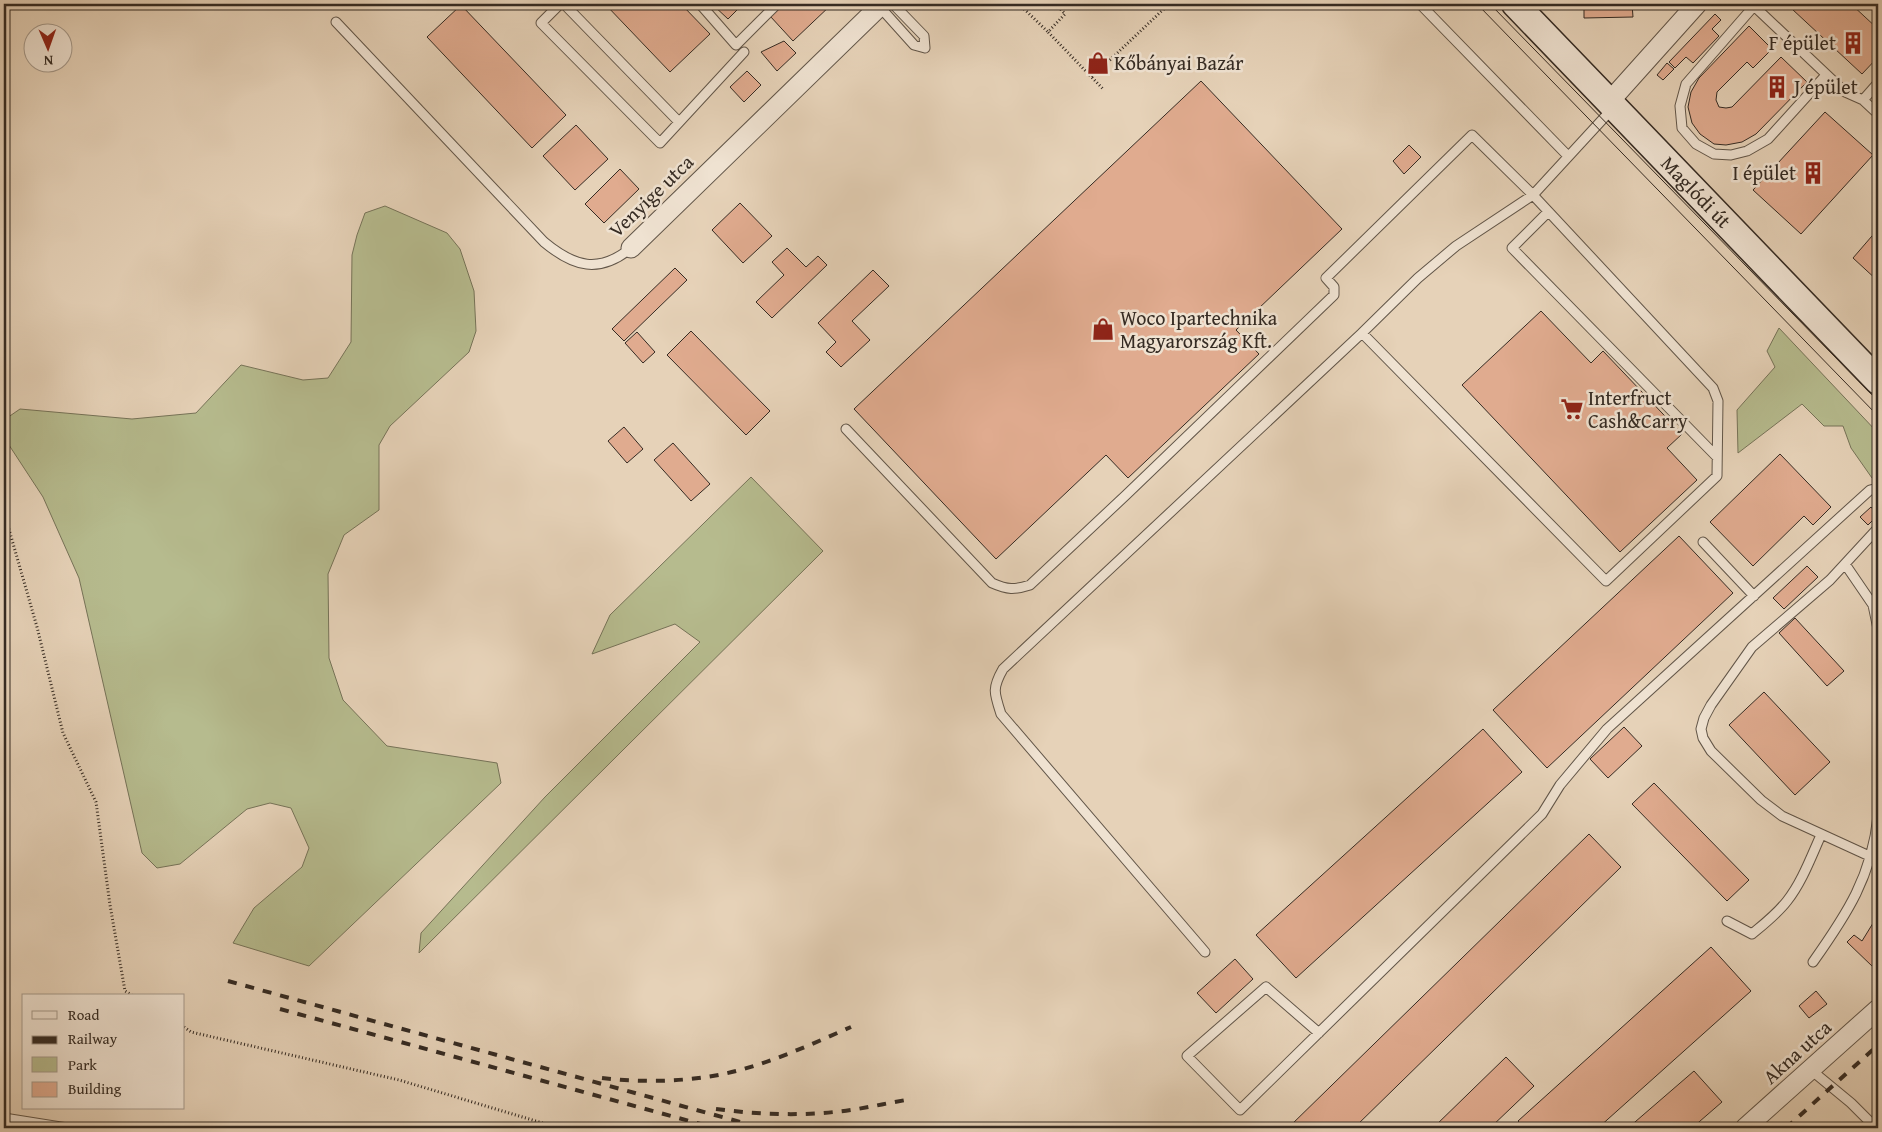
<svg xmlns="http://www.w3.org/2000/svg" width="1882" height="1132" font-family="'Gentium Book Plus',serif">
  <rect width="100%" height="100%" fill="#e6d2b8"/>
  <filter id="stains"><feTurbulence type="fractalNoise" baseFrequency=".004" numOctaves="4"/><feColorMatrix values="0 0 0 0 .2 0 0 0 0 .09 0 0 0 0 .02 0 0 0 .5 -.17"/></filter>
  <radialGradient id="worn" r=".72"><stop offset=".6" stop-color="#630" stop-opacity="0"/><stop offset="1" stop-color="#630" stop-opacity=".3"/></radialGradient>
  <path fill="#b6bb8e" stroke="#767358" d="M385 206 447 233 460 249 474 291 476 331 469 352 390 426 379 445V510L344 535 328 574 329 658 343 700 387 746 497 763 501 783 309 966 233 943 254 908 302 867 309 848 291 808 270 803 247 809 180 864 157 868 142 853 79 578 43 497 7 442 4 420 20 409 132 419 196 413 241 365 303 380 328 378 351 342 352 255 357 235 365 213Z
    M1779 328 1878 433V474L1872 478 1851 448 1843 426H1824L1802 404 1738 453 1737 410 1775 367 1767 351Z
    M751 477 823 551 419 953 421 933 545 797 700 642 675 624 592 654 610 615Z"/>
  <path fill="#e0ab8f" stroke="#352b23" d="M605 4H681L710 34 670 72Z
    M712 4H743L728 19Z
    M782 4H832L793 41 770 16Z
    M1584 4H1632L1633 17 1584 18Z
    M1797 4H1851L1878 29V57L1862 74 1792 9Z
    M461 5 566 115 532 148 427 37Z
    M1715 14 1721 20 1712 29 1719 36 1693 63 1686 57 1675 68 1669 62Z
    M1749 26 1772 49 1753 68 1747 62 1717 92 1716 100 1719 107 1726 108 1732 107 1781 57 1807 82 1756 134 1742 142 1726 145 1714 144 1700 134 1692 123 1688 107 1691 92 1699 78Z
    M784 41 796 53 777 71 761 52Z
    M1667 63 1674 69 1663 80 1657 75Z
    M747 71 761 85 744 102 730 87Z
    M1201 81 1342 229 1236 330 1259 354 1128 478 1106 455 996 559 854 409Z
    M1825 112 1873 155 1801 234 1753 190Z
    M576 125 608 159 575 190 543 156Z
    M1409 145 1421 157 1404 174 1393 161Z
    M620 169 639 189 604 223 585 204Z
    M740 203 772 236 743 263 712 230Z
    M1878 229V281L1853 258Z
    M787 248 806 267 818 256 827 265 772 318 756 302 784 275 772 262Z
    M675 268 687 280 624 341 612 329Z
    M873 270 889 286 852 321 870 340 841 367 826 352 836 342 818 323Z
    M1541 311 1591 363 1603 351 1682 434 1667 448 1697 480 1620 552 1462 385Z
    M691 331 770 411 746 435 667 355Z
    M637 332 655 352 643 363 625 343Z
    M624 427 643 449 627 463 608 441Z
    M673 443 710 484 691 501 654 460Z
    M1780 454 1831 507 1813 525 1804 516 1753 566 1710 522Z
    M1871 507 1878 515 1868 525 1860 517Z
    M1679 536 1733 593 1547 768 1493 710Z
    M1807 566 1818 577 1784 609 1773 598Z
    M1795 618 1844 671 1827 686 1779 633Z
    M1764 692 1830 762 1795 795 1729 725Z
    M1624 727 1642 746 1608 778 1590 759Z
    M1483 729 1522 772 1296 978 1256 935Z
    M1654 783 1749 880 1727 901 1632 804Z
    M1589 834 1621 867 1354 1128H1288Z
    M1878 915V963L1873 967 1847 942 1854 935 1862 941Z
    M1711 947 1751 991 1598 1128H1525L1518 1121Z
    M1235 959 1253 979 1216 1013 1197 993Z
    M1816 991 1827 1004 1809 1018 1799 1006Z
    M1506 1057 1534 1086 1490 1128H1433Z
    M1694 1071 1722 1102 1692 1128H1628Z"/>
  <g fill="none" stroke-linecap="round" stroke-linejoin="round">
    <defs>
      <path id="lane" d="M560 4 541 23 660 143 744 52
        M564 4 679 122
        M700 4 736 45 777 4
        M1420 4 1568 156
        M1751 4 1754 6 1686 84 1680 106 1682 128 1696 144 1714 154 1731 155 1747 151 1768 139 1826 75
        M1755 4 1754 6 1845 92 1863 100 1878 114
        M879 6 914 45 925 48 924 36 893 4
        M336 22 544 242C574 267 599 274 631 248
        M1863 100 1878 83
        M1548 212 1512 248 1717 457
        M846 429 992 583C1008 590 1014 590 1030 585L1126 495 1334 295V287L1326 278 1472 135 1533 195 1713 388 1718 401 1717 476 1606 581 1362 333
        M1878 528 1830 580 1752 647 1711 705 1704 718 1701 729 1703 738 1711 751 1761 800 1782 816 1878 860
        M1703 542 1754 596
        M1845 564 1873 605 1878 629
        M1727 921 1752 934C1764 924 1777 914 1787 901 1802 882 1811 857 1821 835
        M1205 952 1001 714C994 693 992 688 1003 669L1362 333 1418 278 1456 246 1533 195 1613 108
        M1813 962C1847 914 1872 876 1878 816
        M1319 1033 1266 987 1187 1056 1240 1110 1542 814 1560 785 1607 729 1870 490 1878 488
        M1811 1070 1851 1103 1876 1128
        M4 1118 67 1128"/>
      <path id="street" d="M1610 101 1697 4
        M631 248 882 4
        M1745 1128 1878 1009"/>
      <g id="secondary">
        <path id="s1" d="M1515 4 1878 381"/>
      </g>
    </defs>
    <use href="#lane" stroke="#615548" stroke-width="11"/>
    <use href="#street" stroke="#615548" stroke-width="21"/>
    <use href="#secondary" stroke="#352b23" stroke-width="29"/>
    <path stroke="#352b23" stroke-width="3" stroke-dasharray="1 2.5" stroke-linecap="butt" d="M1019 4 1048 32
      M1056 4 1065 14 1048 32 1104 90
      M1092 77 1169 4
      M4 512 37 627 63 733 96 802 110 905 125 991 133 996
      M184 1027 191 1032 399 1080 559 1128"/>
    <use href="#lane" stroke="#efe2d1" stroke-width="9"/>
    <use href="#street" stroke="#efe2d1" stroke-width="19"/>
    <use href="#secondary" stroke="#efe2d1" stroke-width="26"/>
    <path stroke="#352b23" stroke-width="1" d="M1477 4 1878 416
      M1490 4 1878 401"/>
    <path stroke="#352b23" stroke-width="4" stroke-dasharray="9 9" stroke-linecap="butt" d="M228 981 762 1128
      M280 1009 715 1128
      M602 1078C636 1082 672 1082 706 1077 756 1070 805 1047 851 1027
      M716 1109C755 1114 795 1116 834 1112 858 1110 882 1104 906 1100
      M1786 1128 1878 1045"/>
  </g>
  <defs>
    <symbol id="building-bare" viewBox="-9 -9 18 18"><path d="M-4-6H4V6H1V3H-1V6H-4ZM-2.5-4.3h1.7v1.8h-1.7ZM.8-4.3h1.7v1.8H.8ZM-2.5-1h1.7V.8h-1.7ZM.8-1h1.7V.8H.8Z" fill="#8f2418" stroke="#efe2d1" stroke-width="2.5" paint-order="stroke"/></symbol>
    <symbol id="shop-bare" viewBox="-9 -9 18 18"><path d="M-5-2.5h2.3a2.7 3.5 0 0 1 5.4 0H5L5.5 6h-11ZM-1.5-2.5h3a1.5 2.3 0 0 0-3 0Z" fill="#8f2418" stroke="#efe2d1" stroke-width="2.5" paint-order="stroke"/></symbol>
    <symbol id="supermarket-bare" viewBox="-9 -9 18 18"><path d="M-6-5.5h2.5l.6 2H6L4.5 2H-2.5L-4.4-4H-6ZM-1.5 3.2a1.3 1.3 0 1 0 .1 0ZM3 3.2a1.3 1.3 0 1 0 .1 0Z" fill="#8f2418" stroke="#efe2d1" stroke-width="2.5" paint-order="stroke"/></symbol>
  </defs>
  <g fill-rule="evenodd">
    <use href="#building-bare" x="1837" y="27" width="32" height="32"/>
    <use href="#shop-bare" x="1082" y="47" width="32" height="32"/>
    <use href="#building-bare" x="1761" y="71" width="32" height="32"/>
    <use href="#building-bare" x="1797" y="157" width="32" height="32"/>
    <use href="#shop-bare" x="1087" y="313" width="32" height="32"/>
    <use href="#supermarket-bare" x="1556" y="393" width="32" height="32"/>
  </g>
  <g text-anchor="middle" stroke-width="5" stroke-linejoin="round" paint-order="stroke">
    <g font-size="20" fill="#352b23" stroke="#efe2d1" text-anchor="start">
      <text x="1836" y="50" text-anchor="end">F épület</text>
      <text x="1114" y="70">Kőbányai Bazár</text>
      <text x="1794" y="94">J épület</text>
      <text x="1796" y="180" text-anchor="end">I épület</text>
      <text x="1120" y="325">Woco Ipartechnika<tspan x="1120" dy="23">Magyarország Kft.</tspan></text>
      <text x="1588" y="405">Interfruct<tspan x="1588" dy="23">Cash&amp;Carry</tspan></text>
    </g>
    <g font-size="20" fill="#352b23" stroke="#efe2d1">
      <text dy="7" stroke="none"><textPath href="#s1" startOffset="261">Maglódi út</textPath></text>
      <text transform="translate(651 196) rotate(-44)" y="7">Venyige utca</text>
      <text transform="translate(1797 1052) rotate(-42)" y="7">Akna utca</text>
    </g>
  </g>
  <rect width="1882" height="1132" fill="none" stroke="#e6d2b8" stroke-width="20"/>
  <rect x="5" y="5" width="1872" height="1122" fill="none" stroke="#352b23" stroke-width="2.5"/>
  <rect x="10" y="10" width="1862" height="1112" fill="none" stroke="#352b23"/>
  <rect x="22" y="994" width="162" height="115" fill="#efe2d1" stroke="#a5998b"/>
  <rect x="32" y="1011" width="25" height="8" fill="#efe2d1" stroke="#a5998b"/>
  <text x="68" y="1020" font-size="15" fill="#352b23">Road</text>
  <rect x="32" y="1036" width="25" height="8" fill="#352b23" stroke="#a5998b"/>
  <text x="68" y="1044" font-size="15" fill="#352b23">Railway</text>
  <rect x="32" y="1057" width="25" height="15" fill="#b6bb8e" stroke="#a5998b"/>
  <text x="68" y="1070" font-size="15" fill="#352b23">Park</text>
  <rect x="32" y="1082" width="25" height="15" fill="#e0ab8f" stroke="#a5998b"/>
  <text x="68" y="1094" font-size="15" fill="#352b23">Building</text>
  <g transform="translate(48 48) rotate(178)"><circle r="24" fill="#efe2d1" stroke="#a5998b"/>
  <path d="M0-4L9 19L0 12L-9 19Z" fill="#8f2418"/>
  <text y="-8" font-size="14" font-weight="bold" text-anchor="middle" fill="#352b23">N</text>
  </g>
  <rect width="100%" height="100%" filter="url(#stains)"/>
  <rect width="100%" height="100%" fill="url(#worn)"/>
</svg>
